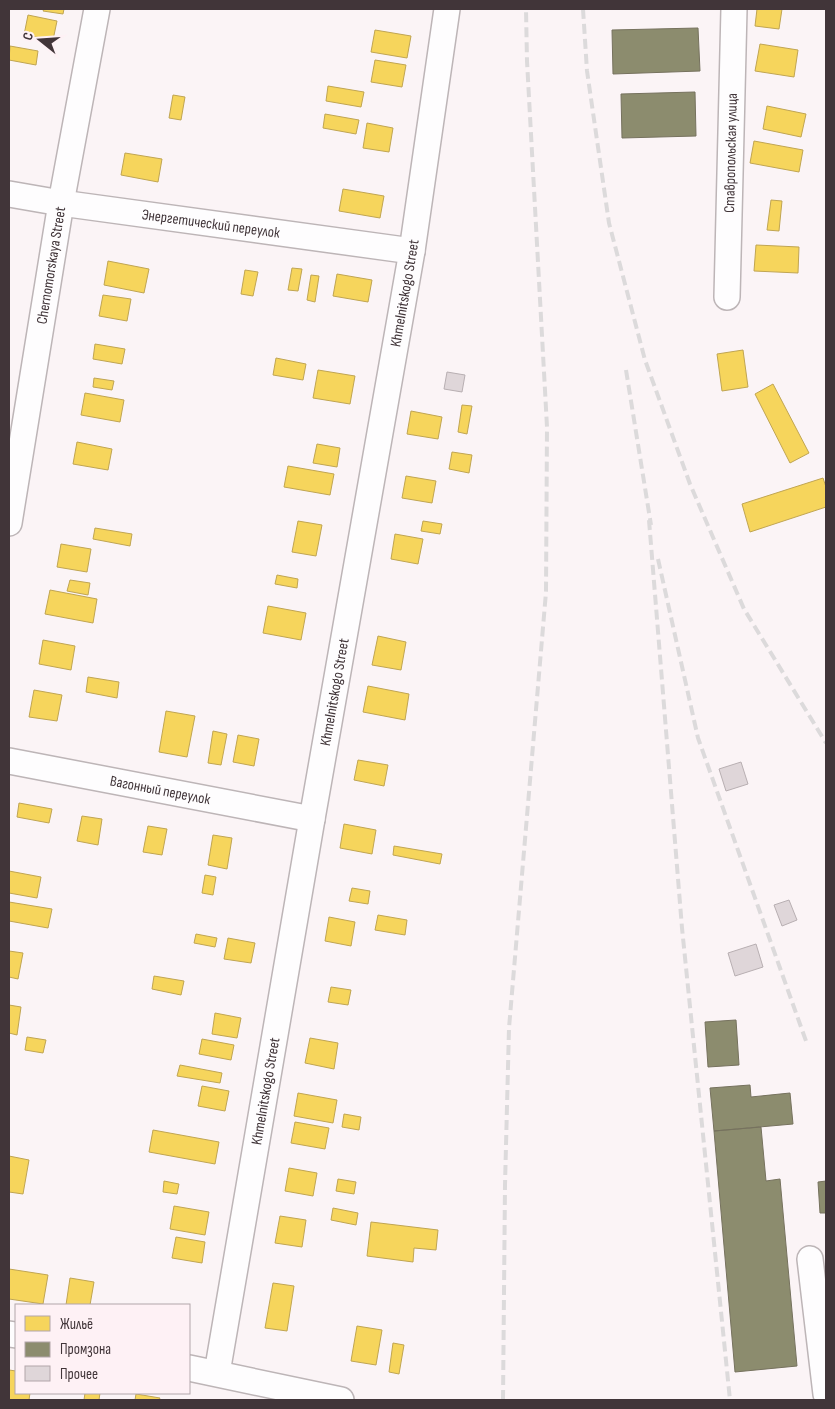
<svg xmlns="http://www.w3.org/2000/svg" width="835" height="1409" font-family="'Sofia Sans Condensed',sans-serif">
  <rect width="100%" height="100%" fill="#fbf4f6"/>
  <path fill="#f6d55c" stroke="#c0a552" d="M44 9H64L63 14 43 11Z
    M757 9H782L779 29 755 26Z
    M28 15 57 21 53 40 24 35Z
    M375 30 411 36 407 58 371 52Z
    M760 44 798 50 794 77 755 71Z
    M10 46 38 51 36 65 9 60Z
    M375 60 406 65 402 87 371 82Z
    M328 86 364 92 361 107 326 101Z
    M173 95 185 97 181 120 169 118Z
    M767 106 806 114 801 137 763 129Z
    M325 114 359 120 356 134 323 128Z
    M367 123 393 128 389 152 363 148Z
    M754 141 803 150 799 172 750 163Z
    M125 153 162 159 158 182 121 175Z
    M343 189 384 196 380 218 339 211Z
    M771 200 782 201 779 231 767 230Z
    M756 245 799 247 798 273 754 271Z
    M108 261 149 269 144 293 104 285Z
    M292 268 302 269 298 291 288 290Z
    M245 270 258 272 253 296 241 294Z
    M337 274 372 280 368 302 333 296Z
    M311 275 319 276 315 302 307 300Z
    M103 295 131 299 127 321 99 316Z
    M95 344 125 349 122 364 93 359Z
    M743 350 748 387 722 391 717 354Z
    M276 358 306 364 303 380 273 375Z
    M318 370 355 376 350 404 313 398Z
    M94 378 114 381 112 390 93 387Z
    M773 384 809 453 790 463 755 394Z
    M85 393 124 400 120 422 81 415Z
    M462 405 472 406 467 434 458 432Z
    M411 411 442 417 438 439 407 434Z
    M77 442 112 449 108 470 73 464Z
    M317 444 340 448 337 467 313 463Z
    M452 452 472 455 469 473 449 469Z
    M288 466 334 474 330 495 284 487Z
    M406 476 436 481 432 503 402 498Z
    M823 478 826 487V507L750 532 742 504Z
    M298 521 322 525 316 556 292 552Z
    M423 521 442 524 440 534 421 531Z
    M95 528 132 534 130 546 93 539Z
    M395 534 423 539 418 564 391 559Z
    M61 544 91 549 87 572 57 567Z
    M277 575 298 579 297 588 275 584Z
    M70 580 90 583 88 595 67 591Z
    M50 590 97 599 93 623 45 614Z
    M268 606 306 613 301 640 263 633Z
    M378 636 406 642 401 670 372 665Z
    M43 640 75 646 71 670 39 664Z
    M88 677 119 682 117 698 86 692Z
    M368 686 409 694 405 720 363 712Z
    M34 690 62 695 57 721 29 717Z
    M166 711 195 716 187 757 159 752Z
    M213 731 227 734 221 765 208 763Z
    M238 735 259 739 254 766 233 762Z
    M358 760 388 765 384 786 354 780Z
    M19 803 52 809 49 823 17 817Z
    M82 816 102 819 98 845 77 841Z
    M344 824 376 830 372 854 340 848Z
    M148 826 167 829 162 855 143 852Z
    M213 835 232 838 227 869 208 865Z
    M394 846 442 854 440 864 393 855Z
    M9 871 41 877 37 898 9 893Z
    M205 875 216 877 213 895 202 893Z
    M352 888 370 891 368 904 349 901Z
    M9 902 52 909 48 928 9 921Z
    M378 915 407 920 405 935 375 930Z
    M329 917 355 922 351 946 325 941Z
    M196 934 217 938 215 947 194 943Z
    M228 938 255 943 251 963 224 959Z
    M9 951 23 953 18 979 9 977Z
    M154 976 184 981 181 995 152 989Z
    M331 987 351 990 348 1005 328 1002Z
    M9 1005 21 1007 17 1035 9 1033Z
    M215 1013 241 1018 237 1038 212 1034Z
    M27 1037 46 1040 43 1053 25 1050Z
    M310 1038 338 1043 334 1069 305 1063Z
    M202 1039 234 1045 231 1060 199 1054Z
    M180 1065 222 1073 220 1083 177 1076Z
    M202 1086 229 1091 225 1111 198 1106Z
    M298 1093 337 1100 333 1123 294 1116Z
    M344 1114 361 1117 359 1130 342 1127Z
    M295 1122 329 1128 325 1149 291 1143Z
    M153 1130 219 1142 215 1164 149 1152Z
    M9 1156 29 1160 23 1194 9 1192Z
    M289 1168 317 1173 313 1196 285 1191Z
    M338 1179 356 1182 354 1194 336 1191Z
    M164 1181 179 1184 177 1194 163 1192Z
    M174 1206 209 1212 205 1235 170 1229Z
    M333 1208 358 1213 356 1225 331 1220Z
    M280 1216 306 1220 302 1247 275 1243Z
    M371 1222 438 1230 436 1250 414 1248 413 1262 367 1256Z
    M176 1237 205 1242 202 1263 172 1258Z
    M9 1269 48 1275 43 1304 9 1299Z
    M70 1278 94 1282 90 1305H66Z
    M273 1283 294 1286 287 1331 265 1328Z
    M357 1326 382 1330 376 1365 351 1361Z
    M393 1343 404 1345 399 1374 389 1372Z
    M9 1370 16 1371V1393H30L29 1400H9Z
    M85 1393H100L99 1400H84Z
    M136 1394 160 1398 159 1400H135Z"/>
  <path fill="#8c8c6e" stroke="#76725e" d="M698 28 700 71 613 74 612 30Z
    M695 92 696 136 622 138 621 94Z
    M736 1020 739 1065 708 1067 705 1022Z
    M750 1085 751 1097 790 1093 793 1124 714 1131 710 1088Z
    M761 1127 766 1181 780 1179 797 1366 735 1372 714 1131Z
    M826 1181V1213H820L818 1182Z"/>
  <path fill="#dfd6d9" stroke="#b8afb2" d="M447 372 465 375 462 392 444 389Z
    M741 762 748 784 726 791 719 769Z
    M789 900 797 920 782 926 774 905Z
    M756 944 763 967 735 976 728 953Z"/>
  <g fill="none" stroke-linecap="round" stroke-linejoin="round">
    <defs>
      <g id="minor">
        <path id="s1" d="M9 194 61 203 412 251"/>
        <path id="s2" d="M727 297 734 9"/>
        <path id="s3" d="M9 523 61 203 97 9"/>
        <path id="s4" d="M9 761 312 819"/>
        <path d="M810 1259 826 1394"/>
        <path d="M9 1334 16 1335"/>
        <path d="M189 1368 341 1400"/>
        <path id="s5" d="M217 1373 312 819 412 251 447 9"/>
      </g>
    </defs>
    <use href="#minor" stroke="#bdb5b7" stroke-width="28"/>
    <use href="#minor" stroke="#fefdfe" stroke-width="25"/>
    <path stroke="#dcdadb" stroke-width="4" stroke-dasharray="10 5" stroke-linecap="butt" d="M583 9 587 71 609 223 645 360 690 484 744 609 826 743
      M626 370 651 525
      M649 520 682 928 730 1400
      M658 559 698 738 806 1041
      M503 1400 505 1185 509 1028 546 592 547 427 527 61 526 9"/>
  </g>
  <g text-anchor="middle" stroke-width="5" stroke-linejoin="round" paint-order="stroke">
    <g font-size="15" fill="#413539" stroke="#fef1f5">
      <text dy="5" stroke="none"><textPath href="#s2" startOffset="144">Ставропольская улица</textPath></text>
      <text dy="5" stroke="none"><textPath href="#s1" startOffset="204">Энергетический переулок</textPath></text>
      <text dy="5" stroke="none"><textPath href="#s3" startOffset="261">Chernomorskaya Street</textPath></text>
      <text dy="5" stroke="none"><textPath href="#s5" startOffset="1096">Khmelnitskogo Street</textPath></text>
      <text dy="5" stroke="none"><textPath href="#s5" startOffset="691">Khmelnitskogo Street</textPath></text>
      <text dy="5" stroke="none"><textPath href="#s4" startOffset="154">Вагонный переулок</textPath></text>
      <text dy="5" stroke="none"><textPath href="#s5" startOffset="286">Khmelnitskogo Street</textPath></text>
    </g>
  </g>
  <rect width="835" height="1409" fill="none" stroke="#413539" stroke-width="20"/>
  <rect x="15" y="1304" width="175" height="90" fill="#fef1f5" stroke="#b2a6aa"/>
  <rect x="25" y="1316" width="25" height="15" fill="#f6d55c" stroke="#b2a6aa"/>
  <text x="60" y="1329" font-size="15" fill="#413539">Жильё</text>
  <rect x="25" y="1342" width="25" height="15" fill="#8c8c6e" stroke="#b2a6aa"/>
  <text x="60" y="1354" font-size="15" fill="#413539">Промзона</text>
  <rect x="25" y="1366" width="25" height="15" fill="#dfd6d9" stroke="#b2a6aa"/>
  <text x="60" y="1379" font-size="15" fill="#413539">Прочее</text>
  <g transform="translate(40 40) rotate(287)" stroke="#fef1f5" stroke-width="4" paint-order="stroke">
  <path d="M0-4L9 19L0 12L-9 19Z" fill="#413539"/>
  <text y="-8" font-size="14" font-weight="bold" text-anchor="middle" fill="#413539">С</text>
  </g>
</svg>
